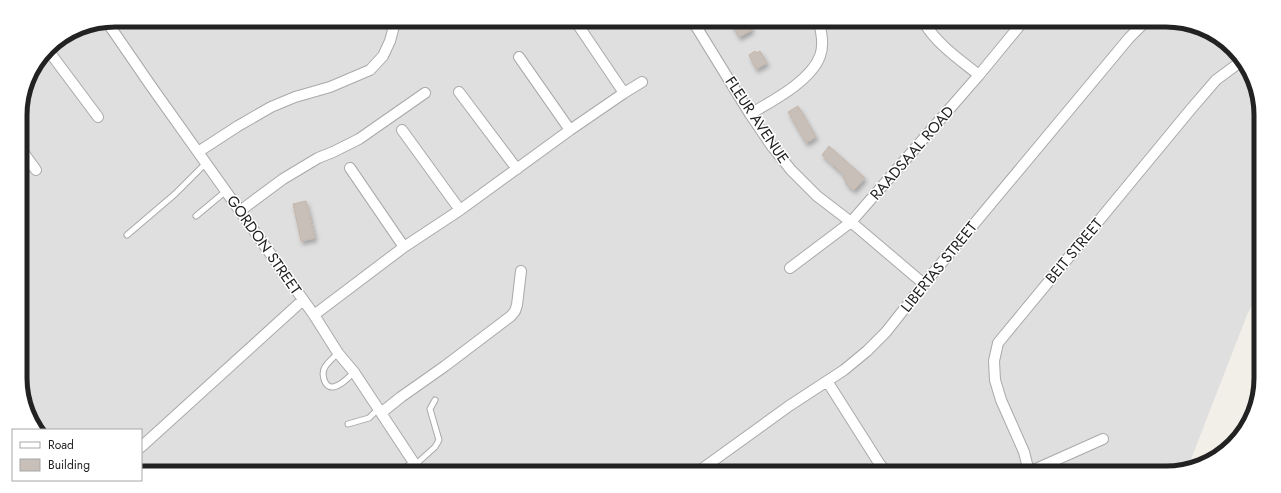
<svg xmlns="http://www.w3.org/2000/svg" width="1281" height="493" font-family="Jost,sans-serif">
  <defs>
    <filter id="shadow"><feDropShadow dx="2" dy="3.5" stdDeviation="2" flood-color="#0004"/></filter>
  </defs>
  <rect width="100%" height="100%" fill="#f2efe9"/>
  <path fill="#e0dfdf" d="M115 20 1197 25 1241 57 1260 102 1258 293 1247 315 1188 467 1172 473 141 468V430H38L22 396 20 108 30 73 52 44 79 27Z"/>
  <path fill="#c7bfb8" stroke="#c4b6ab" filter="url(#shadow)" d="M731 23H749L752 30 739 37Z
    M755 51 756 53 760 51 767 63 756 69 749 55Z
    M798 106 816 137 806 143 788 112Z
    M829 146 865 178 854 190 846 184 847 182 843 178 845 176 822 155Z
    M306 201 315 238 301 241 293 204Z"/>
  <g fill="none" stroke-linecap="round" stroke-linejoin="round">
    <defs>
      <path id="lane" d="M196 216 226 191
        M127 235 175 194 206 163
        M338 353C334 357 328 362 325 367 321 373 324 388 333 387 341 386 348 378 354 372
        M348 424 369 418 378 409
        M415 465 435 447 439 440 430 409 435 400
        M403 469 413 462"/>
      <path id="street" d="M107 22 151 86 314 315 338 353 354 372 418 469
        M576 22 624 93
        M694 23 750 114 771 145 791 170 817 196 851 222 924 284
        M925 24C938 45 960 60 979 75
        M50 46 58 40
        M48 50 98 117
        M519 57 570 130
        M459 92 517 169
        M750 114C772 101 811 81 820 56 824 46 822 34 819 23
        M402 130 460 210
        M20 148 36 170
        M198 152 238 126 271 107 295 97 330 87 370 70 383 56 390 41 394 26 397 21
        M350 168 404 247
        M240 211 283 179 318 158 333 152 359 139 425 93
        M790 268 851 222 979 75 1021 24
        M314 315 404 247 460 210 570 130 624 93 642 82
        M827 381 879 463 886 472
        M381 413 401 397 445 366 511 316 515 311 517 305 521 271
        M141 447 303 300
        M699 471 789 406 844 370 867 351 886 332 924 284 1129 38 1142 25
        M1029 472 1024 452 1001 400 995 380 994 361 998 343 1191 109 1216 80 1243 60
        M1029 472 1103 439"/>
    </defs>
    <use href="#lane" stroke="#a9a9a9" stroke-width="7"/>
    <use href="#street" stroke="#a9a9a9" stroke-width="12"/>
    <use href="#lane" stroke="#fff" stroke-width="5"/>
    <use href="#street" stroke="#fff" stroke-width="10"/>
  </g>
  <g text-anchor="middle" stroke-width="3" stroke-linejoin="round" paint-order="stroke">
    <g font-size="15" fill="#222" stroke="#fff">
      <text transform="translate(757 120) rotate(56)" y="5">FLEUR AVENUE</text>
      <text transform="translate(912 153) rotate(-49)" y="5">RAADSAAL ROAD</text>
      <text transform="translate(264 245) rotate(55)" y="5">GORDON STREET</text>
      <text transform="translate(1074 251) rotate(-50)" y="5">BEIT STREET</text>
      <text transform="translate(939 267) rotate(-51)" y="5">LIBERTAS STREET</text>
    </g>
  </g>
  <path d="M0 0H1281V493H0ZM115 27H1166A88 88 0 0 1 1254 115V378A88 88 0 0 1 1166 466H115A88 88 0 0 1 27 378V115A88 88 0 0 1 115 27Z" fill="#fff" fill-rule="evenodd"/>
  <path fill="none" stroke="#222" stroke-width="5" d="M115 27H1166A88 88 0 0 1 1254 115V378A88 88 0 0 1 1166 466H115A88 88 0 0 1 27 378V115A88 88 0 0 1 115 27Z"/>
  <rect x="12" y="429" width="130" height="52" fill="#ffffff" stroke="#a7a7a7"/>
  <rect x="20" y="442" width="20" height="6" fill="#ffffff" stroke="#a7a7a7"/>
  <text x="48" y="449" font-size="12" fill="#222222">Road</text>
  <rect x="20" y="459" width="20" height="12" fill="#c7bfb8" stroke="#a7a7a7"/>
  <text x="48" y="469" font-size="12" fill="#222222">Building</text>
</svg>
